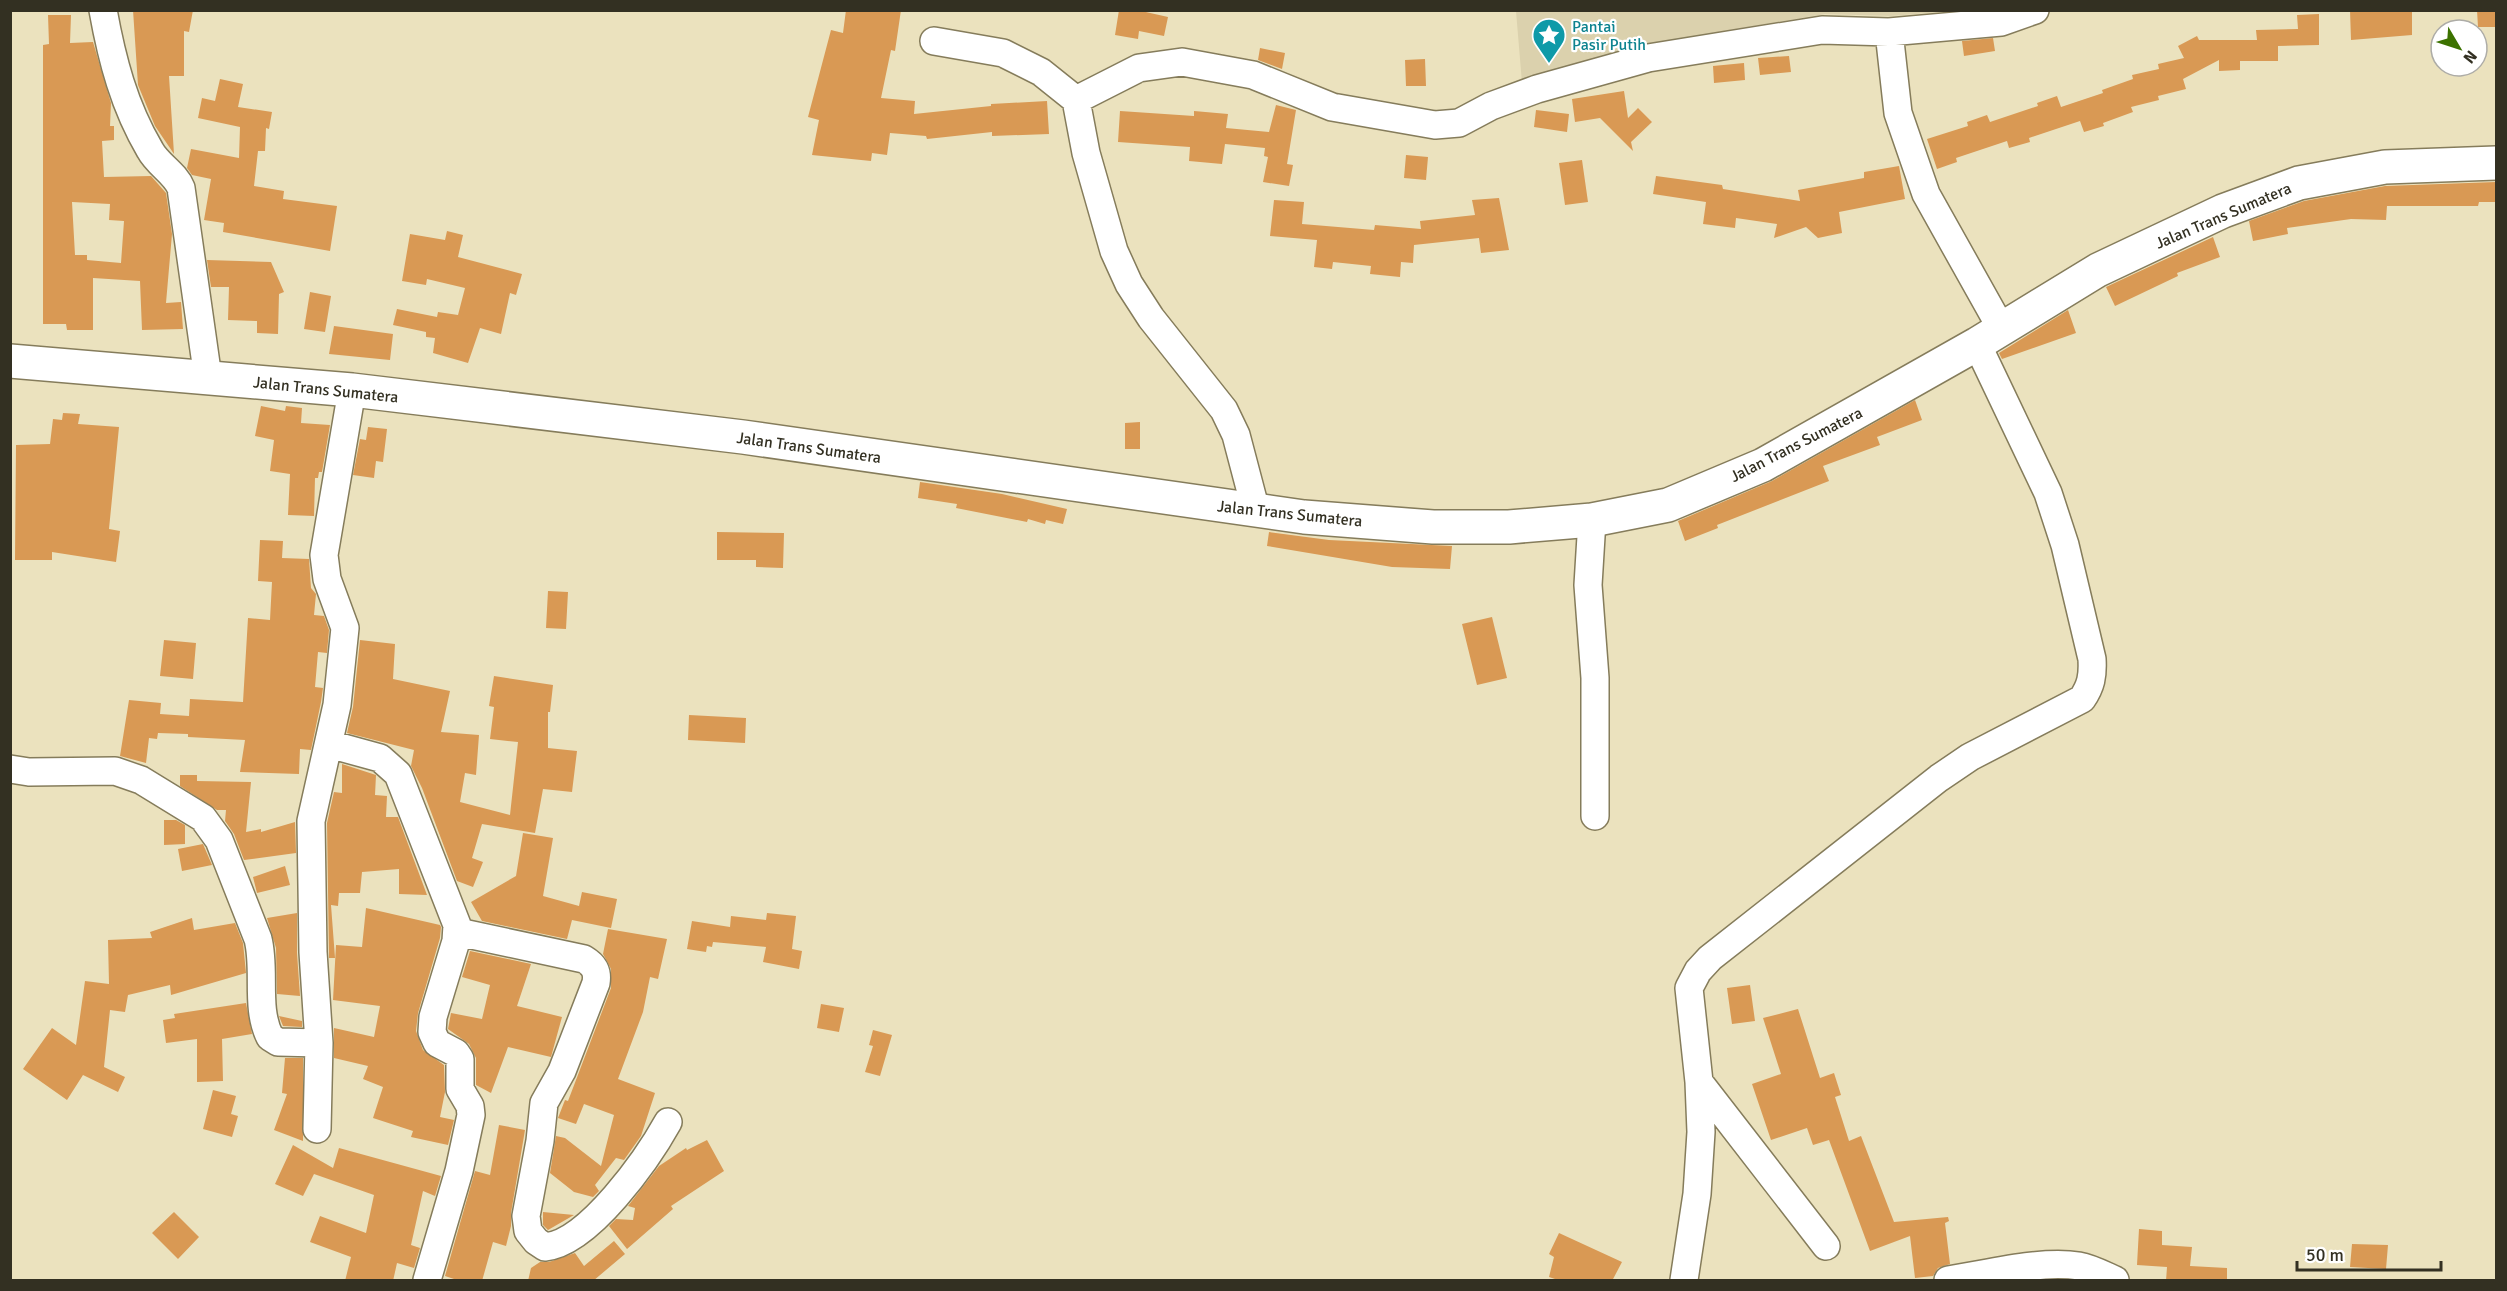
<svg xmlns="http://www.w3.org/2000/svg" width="2507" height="1291" font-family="Signika,sans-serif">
  <rect width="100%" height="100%" fill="#ebe2be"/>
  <path fill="#dbd1ad" d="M1516 11H1953L1891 16 1825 14 1635 46 1522 83Z"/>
  <path fill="#d99954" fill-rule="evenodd" d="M133 10H193L189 32 184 31V76H169L174 154 155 126 138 85Z
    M846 10H901L895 51 891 50 881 98 915 101 914 114 991 106V104L1047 101 1049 134 992 136V132L927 139 926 136 890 133 887 155 872 153 871 161 812 155 819 120 808 117 831 30 843 33Z
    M1119 10H1137L1168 17 1164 36 1139 31 1138 39 1115 35Z
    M2350 10H2412V35L2351 40Z
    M2477 10H2496V27H2478Z
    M2319 14V45L2278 46V61H2240V70L2219 71V60L2183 79 2186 89 2158 96 2159 100 2131 107 2133 112 2103 123 2104 126 2084 132 2080 121 2029 138 2030 142 2009 148 2007 141 1956 158 1957 162 1937 169 1927 139 1968 126 1967 122 1987 115 1990 122 2038 106 2037 103 2057 96 2061 107 2103 93 2102 90 2133 79 2132 75 2159 69 2158 64 2184 58 2178 46 2197 36 2199 40H2257L2256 30 2298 29 2297 15Z
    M48 15H71L70 43 93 42 111 103 110 126H114V140L102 141 104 177 151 176 166 193 172 234 166 303 181 302 183 329 142 330 140 281 93 278V330H67L66 324H43V45L49 44ZM72 202 110 204 109 220 124 221 121 263 87 260V255H75Z
    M1993 38 1995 51 1964 56 1962 41Z
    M1260 48 1285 53 1282 69 1258 60Z
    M1789 56 1791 72 1760 75 1758 58Z
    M1425 59 1426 86H1406L1405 60Z
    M1744 63 1745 80 1714 83 1713 66Z
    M220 79 243 84 238 107 272 112 269 129 266 128 265 151H258L254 186 284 191 283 199 337 206 330 251 223 232 224 223 204 220 211 179 192 175 187 168 191 149 239 158 240 127 198 118 202 98 215 101Z
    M1624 91 1628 118 1638 108 1652 122 1631 142 1633 151 1600 118 1575 122 1572 99Z
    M1276 105 1296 110 1287 164 1293 165 1289 186 1263 182 1268 157 1264 156 1265 148 1225 144 1222 164 1189 161 1190 147 1118 142 1120 111 1194 116V111L1228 114 1226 128 1269 132Z
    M1536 110 1569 114 1567 132 1534 127Z
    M1406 155 1428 157 1426 180 1404 178Z
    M1582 160 1588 202 1565 205 1559 163Z
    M1899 166 1905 199 1839 212 1842 233 1818 238 1806 227 1774 238 1777 224 1736 218 1735 228 1703 224 1706 202 1653 194 1656 176 1722 185 1723 189 1800 201 1798 190 1864 178V172Z
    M2496 182V202H2479L2478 206H2387L2386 220 2351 219 2287 228 2288 234 2253 241 2249 221 2304 201 2385 186Z
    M1499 198 1509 250 1481 253 1479 238 1414 245 1413 263 1401 262 1400 277 1370 274 1371 266 1333 262 1332 269 1314 267 1317 240 1270 236 1274 200 1304 202 1302 224 1374 230 1375 225 1421 229 1420 221 1475 215 1472 200Z
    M447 231 463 235 458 257 522 274 516 295 510 293 501 334 480 328 468 363 433 353 435 338 426 337V332L393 325 397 309 437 317 438 312 458 315 465 288 427 279 426 285 402 281 410 234 445 240Z
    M2213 237 2220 257 2177 273 2178 276 2115 306 2106 287Z
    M207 260 271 262 284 292 279 294 278 334 257 333V321L228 320 229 287H211Z
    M310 292 331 296 325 332 304 329Z
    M2068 310 2076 333 2002 359 1999 353Z
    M334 326 393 334 390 360 329 354Z
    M1915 400 1922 420 1877 437 1880 445 1823 466 1829 481 1717 525 1718 528 1685 541 1678 521 1772 481Z
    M261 406 285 411 286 406 302 408 301 423 330 425 322 472H319L318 478H315L314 516 288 515 290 474 270 471 274 440 255 436Z
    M63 413 80 414 78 424 119 427 109 529 120 531 116 562 52 552V560H15L16 445 50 444 53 419 62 420Z
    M1140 422V449H1125V423Z
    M368 427 387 429 383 462 376 461 374 478 353 475 360 439 366 440Z
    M920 482 1002 494 1067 509 1063 524 1046 520 1045 524 1028 519 1027 522 956 508 957 504 918 498Z
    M717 532 784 533 783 568 756 567V560H717Z
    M1269 532 1329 540 1452 546 1450 569 1392 567 1267 546Z
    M260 540 283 541 282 558 309 559 311 588 316 594 314 615 324 616 329 630 327 653 318 652 315 687 323 688 321 702 311 750 300 749 299 774 240 772 245 740 188 737V734L158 733 157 739 149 738 146 763 120 756 129 700 161 703 160 714 189 716 190 699 243 702 248 618 270 620 272 582 258 581Z
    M548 591 568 592 566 629 546 628Z
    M1492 617 1507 678 1477 685 1462 624Z
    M164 640 196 643 193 679 160 676Z
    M360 640 395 644 393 679 450 691 441 732 479 735 476 775 465 773 460 802 510 815 518 742 490 739 494 707 489 706 494 676 553 685 550 712H548V748L577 751 572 792 543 789 535 833 482 824 472 858 483 862 473 887 457 881 422 788 411 766 414 750 347 733 353 707Z
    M689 715 746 718 745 743 688 740Z
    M342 764 376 775 375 795 387 796 386 817H398L427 895 399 894V869L362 872 360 893H339L338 906 331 905 335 958H329L327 823 334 792 342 793Z
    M180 775H197V781L251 782 246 832 261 829V832L295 822 296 853 244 860 234 834 225 821 226 810H217L180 786Z
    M164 820H176L185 825V844L164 845Z
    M523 833 553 838 543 896 579 906 582 892 617 899 611 928 572 920 567 939 482 921 471 902 516 876Z
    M203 844 212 865 182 871 178 849Z
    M285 866 290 885 257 893 253 877Z
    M366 908 440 925 441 927 440 938 418 1013 416 1031 423 1050 444 1065 445 1092 440 1117 454 1120 448 1145 411 1137 413 1131 373 1118 383 1087 363 1079 368 1066 334 1058V1028L374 1037 380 1006 333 1000 336 945 362 947Z
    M297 913V953L300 996 277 994 276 948 267 918Z
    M767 913 796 916 792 949 802 951 799 969 763 962 766 947 713 942 712 947 707 946 706 952 687 949 692 921 730 927 731 916 766 920Z
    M192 918 194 930 235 923 243 943 246 973 171 995 170 985 128 995 125 1012 110 1010 104 1067 125 1077 118 1092 83 1075 67 1100 23 1069 52 1028 76 1045 85 981 109 984 108 940 152 938 150 932Z
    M608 929 667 939 658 979 650 977 643 1012 618 1079 655 1093 641 1136 624 1160 616 1158 595 1185 599 1191 593 1197 574 1192 550 1173 556 1136 565 1138 601 1166 614 1115 584 1104 576 1124 558 1118 565 1100 568 1101 611 988V969L603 954Z
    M470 951 531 964 517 1006 562 1017 551 1057 508 1047 491 1093 476 1085V1058L469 1044 448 1029 451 1013 482 1019 490 985 462 977Z
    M1750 985 1755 1021 1732 1024 1727 988Z
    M246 1003 252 1034 222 1039 223 1081 197 1082V1039L166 1043 163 1020 175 1018 174 1014Z
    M821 1004 844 1008 839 1032 817 1028Z
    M1798 1009 1820 1078 1834 1073 1841 1095 1835 1097 1849 1141 1861 1136 1894 1222 1948 1217 1949 1221 1945 1223 1950 1264 1938 1268 1933 1276 1915 1278 1910 1236 1870 1251 1829 1140 1813 1145 1807 1128 1771 1140 1752 1084 1781 1074 1763 1018Z
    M279 1016 302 1021V1027L283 1026Z
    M873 1030 892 1035 880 1076 865 1072 873 1046 869 1045Z
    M285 1058H303V1141L274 1130 287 1094 282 1093Z
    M213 1090 236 1096 231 1114 238 1116 232 1137 203 1129Z
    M499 1125 525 1130 511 1213V1226L506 1246 493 1242 482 1281H460L445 1276 475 1171 490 1175Z
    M707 1140 724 1171 671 1206 673 1209 627 1249 609 1226 616 1219 633 1220 635 1208 628 1206 659 1166 686 1148 687 1150Z
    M293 1145 333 1168 339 1148 441 1176 435 1196 423 1191 411 1245 420 1248 414 1268 397 1263 393 1281H345L351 1257 310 1242 320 1216 366 1233 374 1195 314 1174 303 1196 275 1184Z
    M174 1212 199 1237 178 1259 152 1233Z
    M543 1212 574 1215 548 1230 543 1225Z
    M2139 1229 2162 1231V1245L2192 1247 2190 1266 2227 1268V1281H2166L2167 1267 2137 1265Z
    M1559 1233 1622 1262 1612 1281H1561L1549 1277 1554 1257 1549 1254Z
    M614 1241 625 1254 593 1281H528L531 1268 540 1262H549L575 1253 584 1266Z
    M2352 1244 2388 1245 2386 1269 2350 1267Z"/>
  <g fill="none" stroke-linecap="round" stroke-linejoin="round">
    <defs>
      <path id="minor" d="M103 10C112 60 124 106 150 150 158 165 175 173 181 188L208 378
        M1889 32 1898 113 1926 194 2001 328
        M934 41 1003 53 1041 72 1076 100 1086 153 1114 251 1129 284 1151 318 1224 410 1236 435 1256 511
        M1076 100 1139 68 1182 62 1253 75 1332 107 1435 125 1459 123 1491 106 1537 89 1648 58 1822 30 1889 32 2001 22 2035 10
        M1592 520 1588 585 1595 678V816
        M329 744 380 758 398 774 457 925 456 941 433 1017 432 1032 437 1043 456 1053 460 1059V1089L470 1106 471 1115 459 1171 427 1280
        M10 769 29 772 115 771 141 780 203 818 219 840 258 939C266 970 255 1008 270 1037L278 1042 319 1043
        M458 932 584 959C594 965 598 971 596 983L562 1071 544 1103 540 1141 526 1216 528 1231 536 1241 545 1247C589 1243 648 1158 668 1122
        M1699 1082 1826 1246
        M317 1129 319 1043 313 952 311 821 337 705 345 628 327 579 324 555 352 390
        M1684 1280 1697 1194 1701 1132 1699 1082 1689 988 1698 971 1710 958 1939 778 1970 757 2082 699C2091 686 2093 676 2092 659L2065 545 2048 493 1977 344
        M1948 1280C1988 1274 2040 1260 2079 1266 2091 1268 2104 1275 2115 1280"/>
      <path id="highway" d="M10 361 352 390 743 437 1304 517 1433 527H1509L1592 520 1668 505 1763 465 1977 344 2098 270 2223 211 2299 183 2385 167 2496 163"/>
    </defs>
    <use href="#minor" stroke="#857c5b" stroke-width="30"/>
    <use href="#highway" stroke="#857c5b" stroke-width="36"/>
    <use href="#minor" stroke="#fff" stroke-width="27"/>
    <use href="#highway" stroke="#fff" stroke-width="33"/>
  </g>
  <defs>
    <symbol id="sight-pin" viewBox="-11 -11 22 30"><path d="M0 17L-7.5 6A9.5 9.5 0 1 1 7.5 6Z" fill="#0f9aa8" stroke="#fff"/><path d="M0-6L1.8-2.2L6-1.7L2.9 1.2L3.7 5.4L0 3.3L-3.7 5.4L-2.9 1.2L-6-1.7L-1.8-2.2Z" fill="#fff"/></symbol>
  </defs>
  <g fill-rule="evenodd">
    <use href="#sight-pin" x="1530" y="16" width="38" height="52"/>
  </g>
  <g text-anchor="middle" stroke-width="4.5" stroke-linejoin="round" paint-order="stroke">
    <g font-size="16" fill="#0d838f" stroke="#fff" text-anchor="start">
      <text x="1572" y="32">Pantai<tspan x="1572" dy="18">Pasir Putih</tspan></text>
    </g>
    <g font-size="16" fill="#333022" stroke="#fff">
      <text transform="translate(2223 215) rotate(-23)" y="6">Jalan Trans Sumatera</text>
      <text transform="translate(326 389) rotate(6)" y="6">Jalan Trans Sumatera</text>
      <text transform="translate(1796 444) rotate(-27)" y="6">Jalan Trans Sumatera</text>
      <text transform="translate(809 447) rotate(8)" y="6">Jalan Trans Sumatera</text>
      <text transform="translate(1290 513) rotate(6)" y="6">Jalan Trans Sumatera</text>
    </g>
  </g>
  <rect width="2507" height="1291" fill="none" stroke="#333022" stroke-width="24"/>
  <g transform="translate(2459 48) rotate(129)"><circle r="28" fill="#ffffff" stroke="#adaca7" stroke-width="1.5"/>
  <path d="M0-4.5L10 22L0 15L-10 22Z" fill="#3c7200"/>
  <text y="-9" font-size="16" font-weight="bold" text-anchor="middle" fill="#333022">N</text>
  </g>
  <path d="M2297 1261v9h144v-9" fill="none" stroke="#333022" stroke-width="3"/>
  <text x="2306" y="1261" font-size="18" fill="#333022" stroke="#ffffff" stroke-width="4.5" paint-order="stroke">50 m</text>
</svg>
